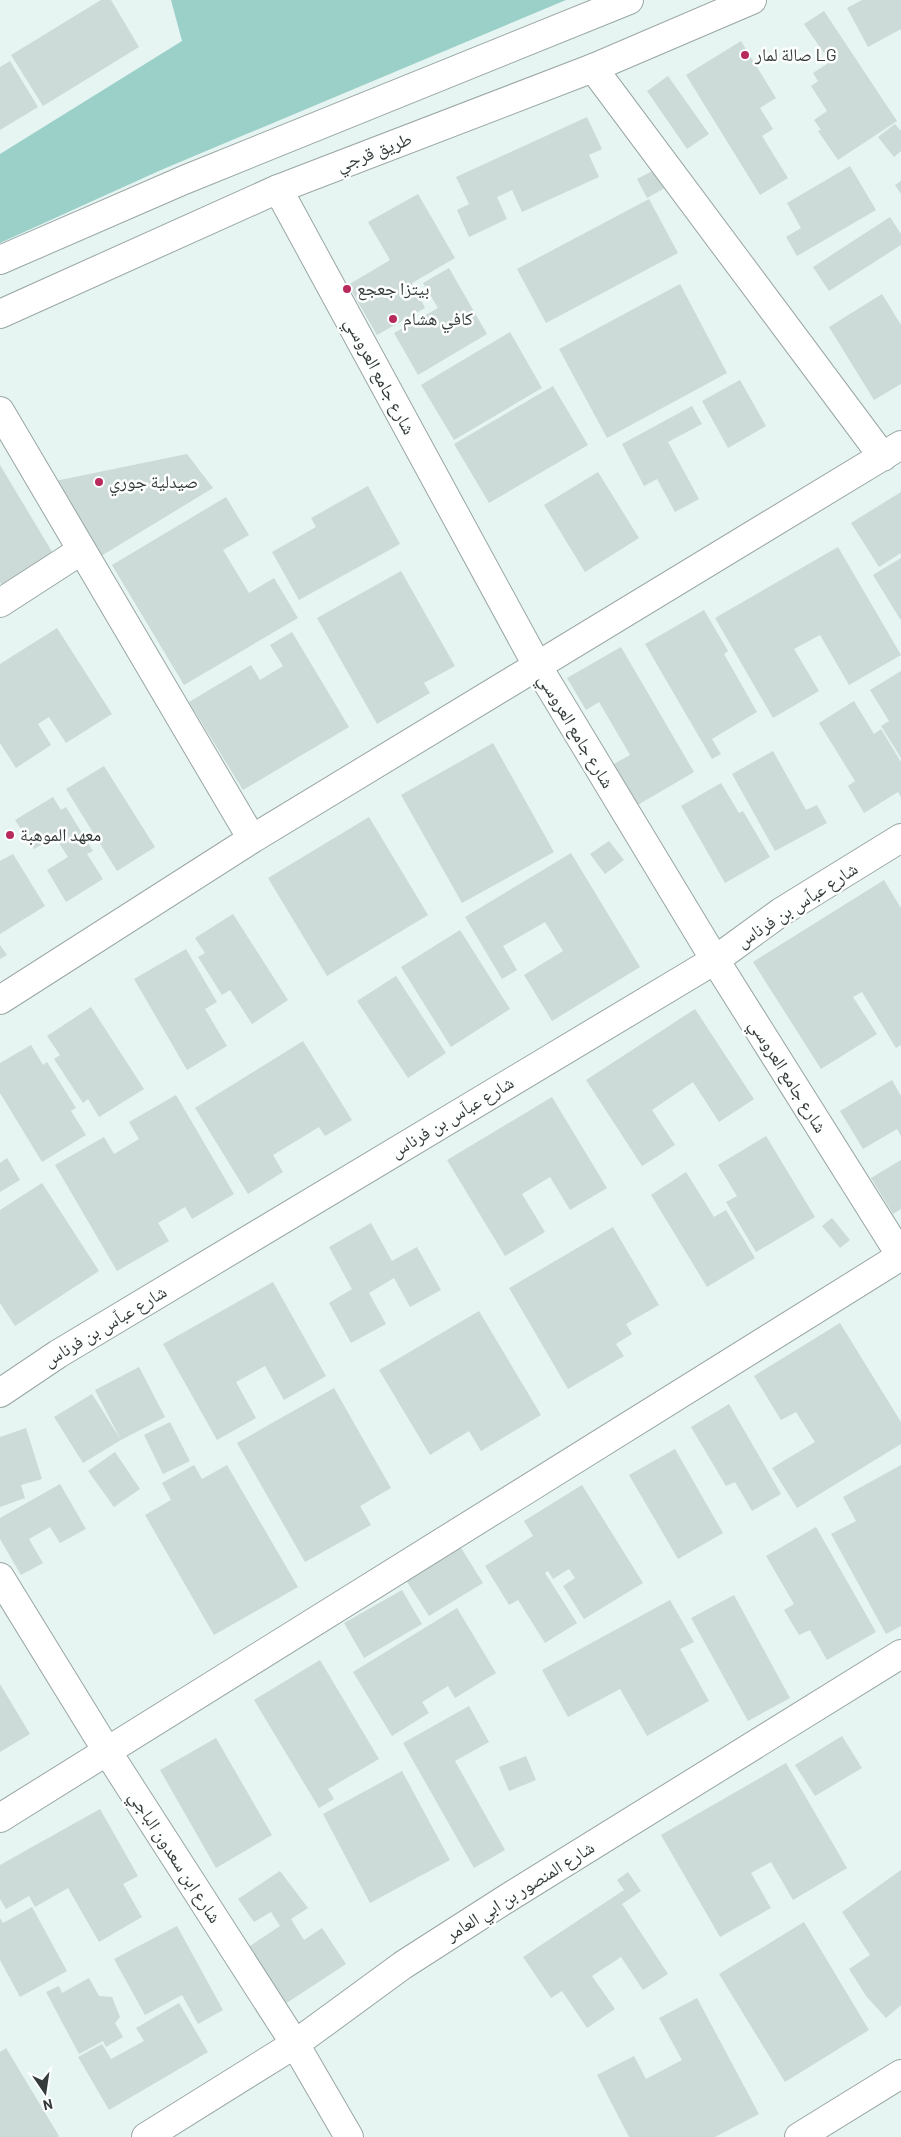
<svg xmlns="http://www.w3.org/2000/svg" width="901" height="2137" font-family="Barlow,'Noto Naskh Arabic',sans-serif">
  <rect width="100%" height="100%" fill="#e6f4f2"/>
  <path fill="#9bd0c9" d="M171 0H566L161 170 0 243V154L182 41Z"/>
  <path fill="#ccdad8" d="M101 0H111L139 47 43 106 11 55Z
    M862 0H901V29L868 47 847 8Z
    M824 11 897 121 838 160 818 131 821 130 814 120 827 111 811 86 818 81 813 73 830 62 804 24Z
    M741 41 776 98 760 108 773 129 762 136 788 178 760 195 686 75Z
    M10 61 38 107 0 130V67Z
    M668 76 709 134 687 149 647 91Z
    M587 117 602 149 589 155 599 177 522 212 512 190 497 197 507 219 469 237 457 210 469 204 456 177Z
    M895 124 901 131V151L894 157 878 137Z
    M850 166 876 210 797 256 786 237 801 228 787 203Z
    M660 167 670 185 647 198 637 179Z
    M901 181V194L895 185Z
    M418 194 455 258 412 283 425 308 377 335 348 285 390 260 368 222Z
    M649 199 678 253 546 323 517 269Z
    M890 217 901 234V245L829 291 813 267Z
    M449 268 487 334 418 375 394 333 438 308 423 283Z
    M680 284 727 373 607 438 559 349Z
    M882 294 901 325V384L874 400 829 327Z
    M510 332 542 388 454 440 421 385Z
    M740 380 766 426 728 448 702 401Z
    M553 386 588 445 489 503 454 444Z
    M692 406 702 424 668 442 699 499 675 512 657 479 644 486 622 444Z
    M187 454 213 488 101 556 55 481Z
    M0 465 54 555 2 586 0 582Z
    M598 472 639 538 585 572 544 505Z
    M368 486 400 544 299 600 272 552 316 527 311 518Z
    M901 492V553L879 567 851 523Z
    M226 497 249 535 223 550 249 593 274 578 298 618 184 685 112 565Z
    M838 547 901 655 849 685 820 635 794 649 819 691 773 718 715 618Z
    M901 558V619H900L873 575Z
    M401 571 455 666 424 683 430 693 377 724 317 618Z
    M704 610 728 651 724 654 757 712 712 739 721 754 712 759 645 644Z
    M57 628 112 714 66 743 49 717 38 724 51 745 16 768 0 743V664Z
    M292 632 349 727 243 790 189 702 251 665 260 680 283 666 270 645Z
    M621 647 694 772 636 806 612 765 630 755 599 702 586 710 567 678Z
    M901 671V758L881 726 889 721 870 690Z
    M854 701 874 734 881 729 901 762V797L898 792 864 813 848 786 855 781 819 723Z
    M493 743 554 852 462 903 401 795Z
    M773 751 806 810 817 805 827 823 775 851 732 774Z
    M104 766 155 847 117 871 66 789Z
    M721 783 739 813 743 811 770 857 725 883 681 806Z
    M53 797 61 810 66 807 93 851 87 854 103 879 66 902 47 870 68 857 55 837 34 849 15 820Z
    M369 817 428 915 327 976 268 878Z
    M609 841 624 860 605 874 590 854Z
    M571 853 640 967 552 1021 524 975 563 951 545 922 503 946 517 970 502 979 465 917Z
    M13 854 45 906 0 934V861Z
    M884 880 901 908V1045L896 1048 862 992 853 997 877 1034 821 1069 753 962Z
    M233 914 288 1000 252 1024 230 990 222 995 198 957 205 953 195 938Z
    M460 930 510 1009 451 1047 401 967Z
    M0 945 7 955 0 959Z
    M186 949 217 1002 205 1009 227 1046 187 1070 134 979Z
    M396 976 446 1053 408 1078 357 1001Z
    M91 1007 144 1089 99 1117 88 1099 83 1103 54 1059 60 1055 47 1036Z
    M695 1009 754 1099 719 1122 693 1082 652 1110 675 1145 642 1166 586 1080Z
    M303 1041 352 1120 325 1136 319 1127 273 1155 283 1172 248 1194 195 1108Z
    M31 1045 43 1065 47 1062 76 1108 71 1111 86 1135 42 1162 0 1093V1063Z
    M892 1080 901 1096V1136L897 1129 863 1149 840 1111Z
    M176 1095 234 1194 192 1219 185 1207 158 1223 169 1241 117 1271 55 1165 104 1137 114 1154 139 1139 129 1122Z
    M552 1097 607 1188 570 1210 550 1177 522 1194 545 1232 505 1256 447 1160Z
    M766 1136 815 1217 756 1252 726 1202 737 1196 718 1165Z
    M7 1158 20 1180 0 1192V1163Z
    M901 1160V1209L893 1214 871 1178Z
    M686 1172 714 1217 726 1210 755 1258 707 1287 651 1195Z
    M42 1183 99 1271 15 1326 0 1303V1210Z
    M832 1218 850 1240 840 1248 822 1226Z
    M371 1223 392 1261 417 1247 441 1290 410 1307 394 1278 369 1293 386 1324 351 1343 329 1303 352 1289 329 1247Z
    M613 1227 659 1305 626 1324 632 1334 616 1344 624 1356 568 1389 509 1288Z
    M273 1282 326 1376 284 1400 265 1366 236 1382 256 1418 217 1440 163 1344Z
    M479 1311 541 1415 481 1451 469 1431 430 1455 379 1370Z
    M840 1323 901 1422V1444L797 1508 772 1468 815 1442 796 1412 781 1420 754 1376Z
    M139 1367 165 1417 121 1440 95 1390Z
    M334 1388 391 1488 360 1506 371 1525 305 1562 237 1443Z
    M92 1394 121 1440 83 1463 54 1417Z
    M729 1404 781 1494 752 1511 735 1482 726 1486 691 1427Z
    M170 1422 190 1461 163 1474 144 1435Z
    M26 1428 42 1479 21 1485 25 1498 0 1507V1437Z
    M675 1449 723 1533 678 1559 629 1475Z
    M115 1452 140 1489 114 1507 88 1471Z
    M194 1465 202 1479 227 1465 298 1587 214 1635 145 1515 171 1500 162 1483Z
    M901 1465V1626L886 1634 831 1534 856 1521 843 1497Z
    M60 1484 86 1529 60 1543 50 1527 29 1539 43 1563 21 1575 0 1539V1518Z
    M582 1485 643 1583 584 1619 563 1586 575 1578 569 1569 553 1579 548 1571 545 1573 577 1623 545 1643 518 1600 509 1605 485 1566 533 1536 524 1521Z
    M816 1527 876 1632 827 1660 810 1630 799 1635 784 1610 794 1604 766 1556Z
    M458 1543 483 1583 429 1616 404 1577Z
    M402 1590 422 1624 364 1658 344 1623Z
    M734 1595 790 1698 748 1721 691 1618Z
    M670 1600 694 1642 680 1649 709 1701 647 1736 620 1689 568 1717 542 1670Z
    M457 1608 496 1673 455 1698 448 1686 422 1702 429 1713 392 1736 353 1672Z
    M320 1660 379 1759 328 1789 334 1799 319 1808 254 1700Z
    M0 1684 30 1734 0 1752Z
    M469 1706 489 1742 455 1761 505 1850 474 1868 403 1743Z
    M842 1736 862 1768 815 1796 795 1765Z
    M216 1738 272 1835 216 1868 160 1770Z
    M526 1756 536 1780 509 1791 499 1767Z
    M786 1763 847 1868 793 1900 771 1862 751 1873 771 1908 720 1937 661 1835Z
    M402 1771 450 1860 370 1903 323 1814Z
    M100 1809 138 1876 123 1884 142 1917 99 1942 68 1888 35 1907 29 1896 6 1909 0 1899V1865Z
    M901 1870V2005L886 2018 866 1996 849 1969 870 1955 842 1912Z
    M280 1871 308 1908 291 1919 304 1940 322 1928 346 1964 282 2006 244 1950 280 1926 271 1912 254 1922 238 1899Z
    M628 1872 641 1891 622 1904 668 1974 643 1990 621 1957 592 1976 615 2009 587 2028 562 1991 551 1998 523 1957 624 1890 617 1880Z
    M32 1907 67 1971 20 1997 0 1960V1918L3 1923Z
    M804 1922 869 2030 785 2082 719 1974Z
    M177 1926 223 2010 198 2024 182 1995 145 2015 114 1959Z
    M89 1978 99 1996 112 1997 120 2017 115 2023 123 2037 106 2047 103 2041 79 2054 46 1992 59 1986 62 1993Z
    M697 1998 759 2114 715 2137H629L597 2075 634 2056 646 2079 682 2060 659 2018Z
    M179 2003 208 2052 109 2110 78 2057 102 2044 111 2059 144 2041 136 2028Z
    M6 2048 59 2136 58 2137H0V2052Z"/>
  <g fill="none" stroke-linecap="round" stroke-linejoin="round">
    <defs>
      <path id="street" d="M593 68 883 457
        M278 189 538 667 715 960 901 1256
        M0 411 252 839
        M0 603 82 550
        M0 1000 252 839 901 445
        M0 1393 58 1354 715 960 781 912 901 838
        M0 1577 107 1751 295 2044 349 2137
        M0 1818 901 1256
        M146 2137 295 2044 403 1965 506 1899 901 1654
        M799 2137 901 2074"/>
      <path id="highway" d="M0 260 184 180 629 0
        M0 314 278 189 593 68 752 0"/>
    </defs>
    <use href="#street" stroke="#99a6a4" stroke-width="30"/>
    <use href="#highway" stroke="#99a6a4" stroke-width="30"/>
    <use href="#street" stroke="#fff" stroke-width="28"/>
    <use href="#highway" stroke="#fff" stroke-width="28"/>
  </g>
  <g fill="#b82a5c" stroke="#fcfffe" stroke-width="2">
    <circle cx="745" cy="55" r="5"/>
    <circle cx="347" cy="289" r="5"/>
    <circle cx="393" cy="319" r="5"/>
    <circle cx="99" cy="482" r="5"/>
    <circle cx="10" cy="835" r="5"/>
  </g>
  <g text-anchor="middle" stroke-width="5" stroke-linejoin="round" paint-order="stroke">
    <g font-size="18" fill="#353b3a" stroke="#fcfffe" text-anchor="start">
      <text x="755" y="61">صالة لمار LG</text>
      <text x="357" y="295">بيتزا جعجع</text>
      <text x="403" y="325">كافي هشام</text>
      <text x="109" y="488">صيدلية جوري</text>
      <text x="20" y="841">معهد الموهبة</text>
    </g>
    <g font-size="18" fill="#353b3a" stroke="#fcfffe">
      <text transform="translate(374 152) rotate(-21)" y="6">طريق قرجي</text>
      <text transform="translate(380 376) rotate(62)" y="6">شارع جامع العروسي</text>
      <text transform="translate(576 731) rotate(59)" y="6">شارع جامع العروسي</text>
      <text transform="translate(797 905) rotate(-33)" y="6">شارع عباّس بن فرناس</text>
      <text transform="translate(788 1076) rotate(58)" y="6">شارع جامع العروسي</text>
      <text transform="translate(452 1117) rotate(-31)" y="6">شارع عباّس بن فرناس</text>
      <text transform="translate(105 1326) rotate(-31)" y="6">شارع عباّس بن فرناس</text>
      <text transform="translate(175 1857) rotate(57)" y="6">شارع ابن سعدون الباجي</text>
      <text transform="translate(520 1891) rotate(-32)" y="6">شارع المنصور بن ابي العامر</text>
    </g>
  </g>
  <g transform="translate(45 2092) rotate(167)" stroke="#fcfffe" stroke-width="4" paint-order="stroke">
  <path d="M0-4L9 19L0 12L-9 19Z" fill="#353b3a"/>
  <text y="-8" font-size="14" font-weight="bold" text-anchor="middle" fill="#353b3a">N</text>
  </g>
</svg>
